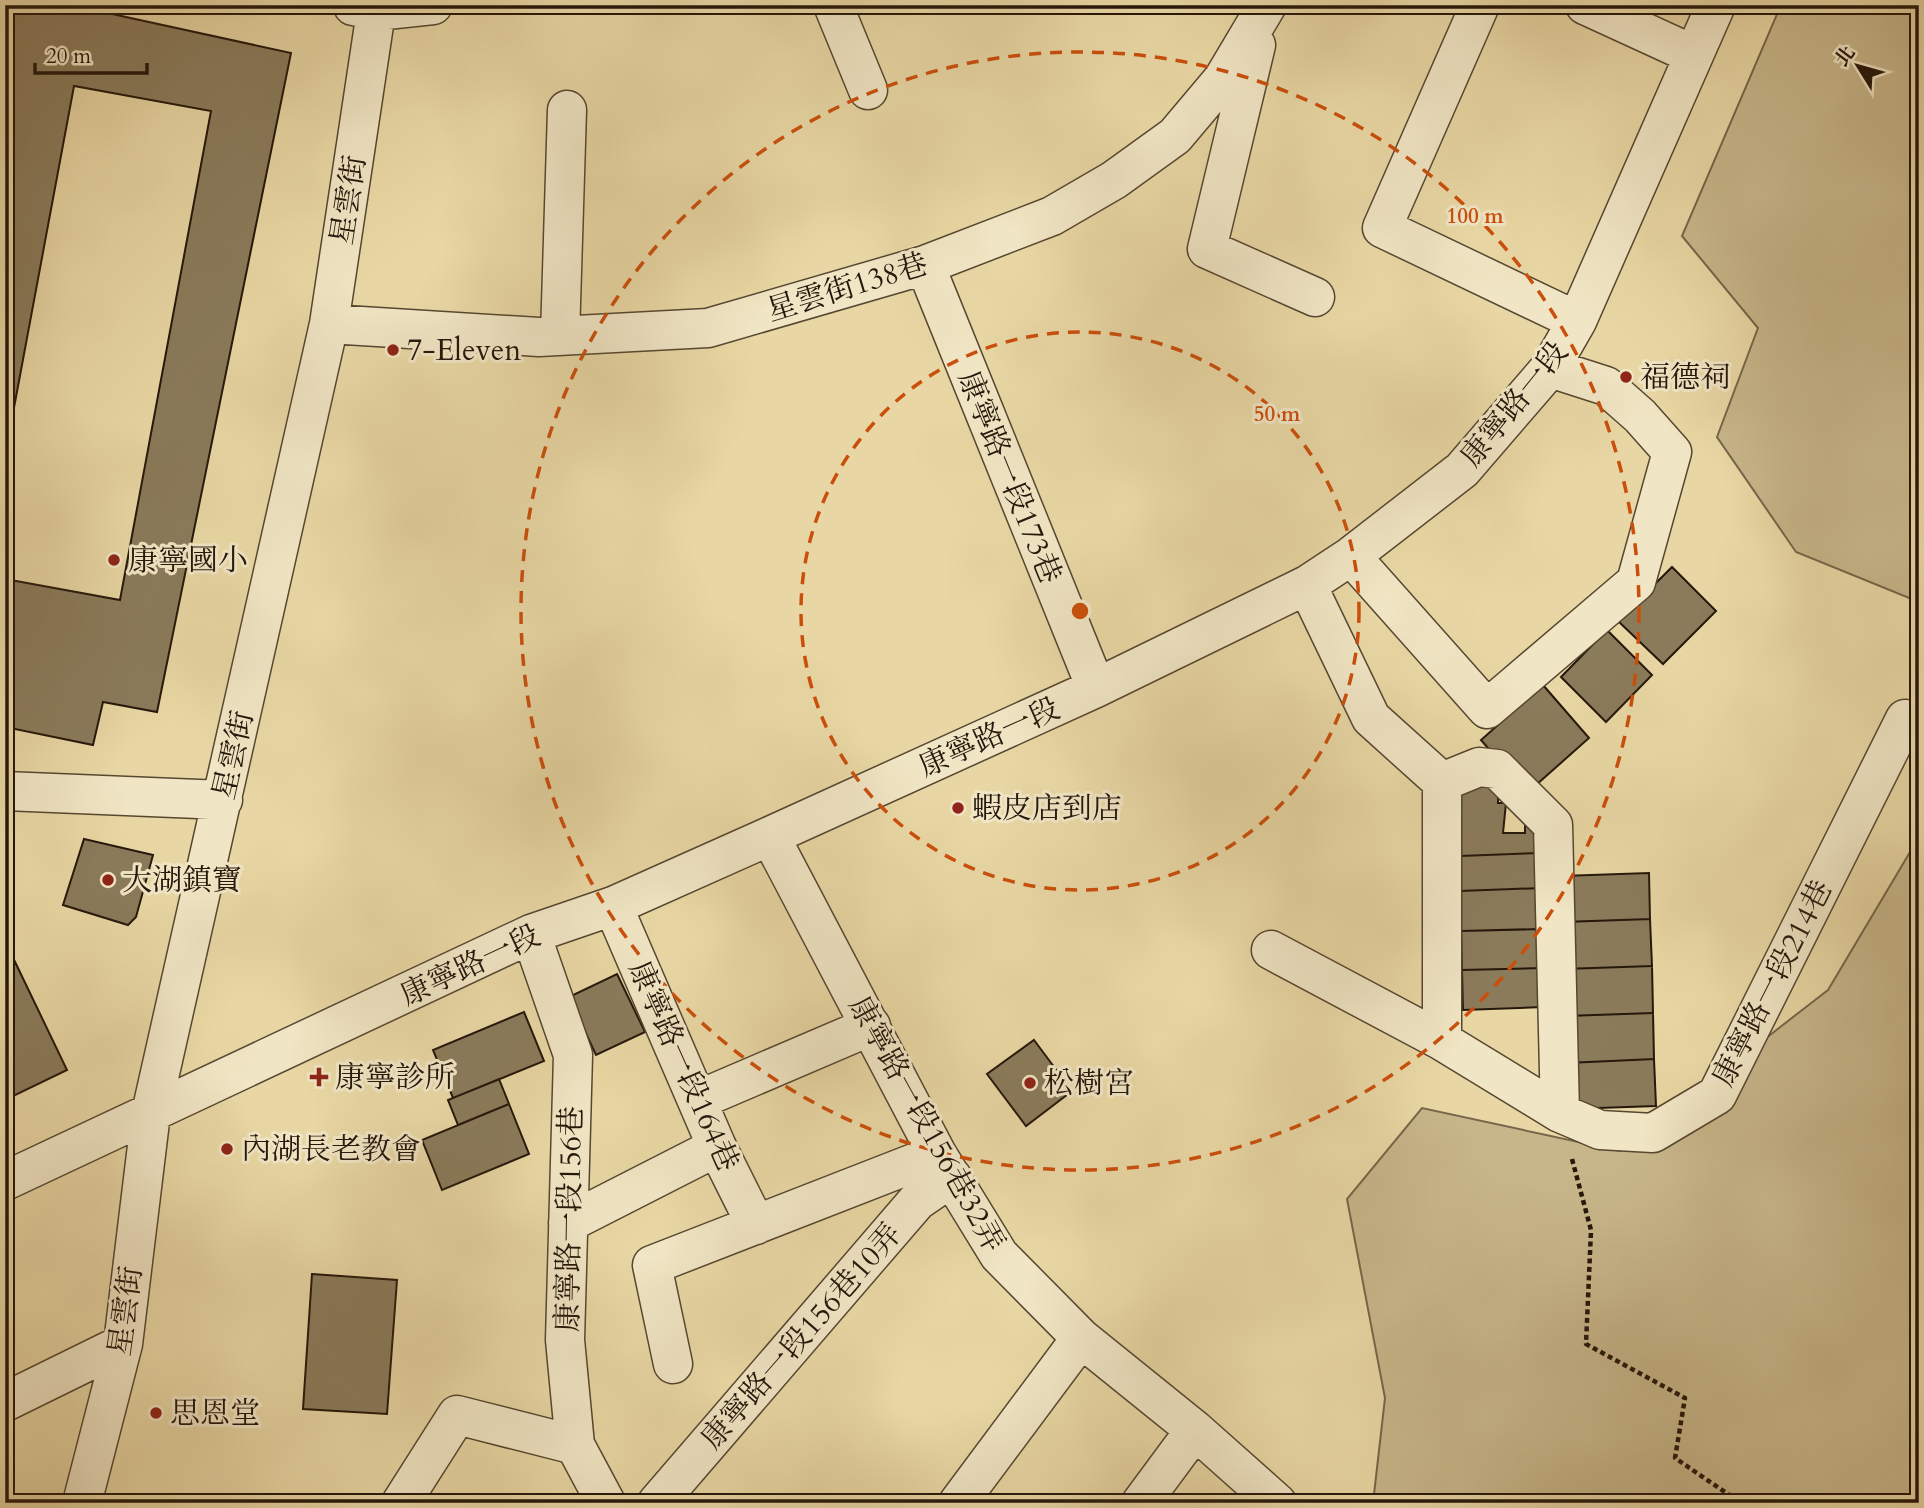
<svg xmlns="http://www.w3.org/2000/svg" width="1924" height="1508" font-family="Cardo,'Noto Serif TC',serif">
  <rect width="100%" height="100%" fill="#e8d7a4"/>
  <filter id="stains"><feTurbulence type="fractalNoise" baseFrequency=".00286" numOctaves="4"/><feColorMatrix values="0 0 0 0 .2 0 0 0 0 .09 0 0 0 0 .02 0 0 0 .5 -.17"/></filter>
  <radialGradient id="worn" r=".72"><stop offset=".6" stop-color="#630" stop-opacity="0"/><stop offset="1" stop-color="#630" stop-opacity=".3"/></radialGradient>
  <path fill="#c7b68a" stroke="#76664a" stroke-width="2" d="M1781 5H1919V602L1796 552 1717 437 1758 328 1682 236Z
    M1919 837V1503H1373L1385 1398 1347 1199 1422 1108 1620 1151 1828 990Z"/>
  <path fill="#8a7b5b" stroke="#25170b" stroke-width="2" d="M5 5H71L291 53 157 712 103 702 93 745 5 727V579L120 600 211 111 74 86 5 456Z
    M1672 567 1716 611 1663 664 1618 621Z
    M1607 630 1652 675 1606 722 1561 677Z
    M1543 685 1589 738 1527 793 1481 740Z
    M1458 778 1498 787V803H1506L1503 833H1525V813L1539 812 1540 853 1460 856Z
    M84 839 153 855 136 917 128 925 63 905Z
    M1540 853 1541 888 1460 891V856Z
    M1649 873 1650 919 1563 922 1562 876Z
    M1541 888V929L1461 931 1460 891Z
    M1650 919 1652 966 1564 969 1563 922Z
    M1541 929 1542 968 1462 970 1461 931Z
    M5 941 67 1070 5 1100Z
    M1652 966 1653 1013 1566 1016 1564 969Z
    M1542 968 1543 1007 1463 1010 1462 970Z
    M617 974 645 1032 596 1055 569 997Z
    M524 1012 544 1061 453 1098 433 1050Z
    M1653 1013 1654 1059 1567 1063 1566 1016Z
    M1034 1040 1072 1091 1026 1126 987 1074Z
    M1654 1059 1656 1106 1569 1109 1567 1063Z
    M499 1079 509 1104 458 1125 448 1100Z
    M509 1104 529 1154 442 1190 422 1140Z
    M312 1274 397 1280 387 1414 303 1409Z"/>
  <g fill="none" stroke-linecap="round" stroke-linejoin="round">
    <defs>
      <path id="minor" d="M833 5 868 90
        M1480 5 1382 228 1577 321
        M1585 5 1694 55
        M353 6 377 11 433 5
        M1256 45 1207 249 1315 297
        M925 265 1096 688
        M329 324 539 337 708 328 925 265 1052 216 1114 180 1175 136 1223 79 1267 5
        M560 336 567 110
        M1351 556 1487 709 1636 582 1672 452 1640 416 1606 386 1550 368
        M1307 585 1371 718 1442 782 1479 767 1497 769 1553 825 1560 1113
        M5 791 223 800
        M770 836 937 1154 999 1255 1081 1338 1195 1430 1277 1503
        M613 906 717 1147 756 1225
        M531 934 573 1055 565 1340 575 1445 606 1503
        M1271 950 1442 1041 1560 1113 1600 1130 1653 1133 1717 1095 1905 719
        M1442 1041V782
        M698 1100 871 1026
        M5 1181 531 934 613 906 770 836 1096 688 1307 585 1351 556 1462 470 1550 368 1577 321 1716 5
        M568 1223 717 1147
        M673 1364 652 1265 937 1154
        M5 1402 123 1344
        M82 1503 123 1344 151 1113 329 324 377 5
        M401 1503 457 1415 575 1445
        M657 1503 917 1201 952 1177
        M958 1503 1081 1338
        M1141 1503 1195 1430"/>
    </defs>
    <use href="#minor" stroke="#564731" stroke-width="41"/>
    <path stroke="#25170b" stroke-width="4.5" stroke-dasharray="5 3.5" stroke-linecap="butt" d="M1572 1159 1591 1230 1586 1344 1685 1398 1675 1458 1741 1503"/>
    <use href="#minor" stroke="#f0e5c4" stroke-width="38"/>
  </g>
  <g fill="none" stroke="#cb4f0c" stroke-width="3.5" stroke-dasharray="12 9">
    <circle cx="1080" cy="611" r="279"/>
    <circle cx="1080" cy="611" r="559"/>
  </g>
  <g fill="#8f2418" stroke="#f0e5c4" stroke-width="2.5">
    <circle cx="393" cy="350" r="7"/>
    <circle cx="1626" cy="377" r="7"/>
    <circle cx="114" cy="560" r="7"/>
    <circle cx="958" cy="808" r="7"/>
    <circle cx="108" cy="880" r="7"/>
    <path d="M315.5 1066.5h7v7h7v7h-7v7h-7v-7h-7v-7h7z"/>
    <circle cx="1030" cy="1083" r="7"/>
    <circle cx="227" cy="1149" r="7"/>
    <circle cx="156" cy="1413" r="7"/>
  </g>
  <g text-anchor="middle" stroke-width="6" stroke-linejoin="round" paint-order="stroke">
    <g font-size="30" fill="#25170b" stroke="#f0e5c4">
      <text transform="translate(348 200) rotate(-81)" y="10">星雲街</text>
      <text transform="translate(847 287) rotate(-17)" y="10">星雲街138巷</text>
      <text transform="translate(1514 404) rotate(-51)" y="10">康寧路一段</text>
      <text transform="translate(1010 477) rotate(68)" y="10">康寧路一段173巷</text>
      <text transform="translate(989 737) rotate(-24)" y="10">康寧路一段</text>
      <text transform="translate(233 755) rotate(-77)" y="10">星雲街</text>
      <text transform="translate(470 965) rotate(-25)" y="10">康寧路一段</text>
      <text transform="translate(1772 983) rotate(-63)" y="10">康寧路一段214巷</text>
      <text transform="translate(684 1066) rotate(66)" y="10">康寧路一段164巷</text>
      <text transform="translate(927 1124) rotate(61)" y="10">康寧路一段156巷32弄</text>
      <text transform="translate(569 1219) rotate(-89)" y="10">康寧路一段156巷</text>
      <text transform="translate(125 1311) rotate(-82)" y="10">星雲街</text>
      <text transform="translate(801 1336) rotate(-49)" y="10">康寧路一段156巷10弄</text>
    </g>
    <g font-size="30" fill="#25170b" stroke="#f0e5c4" text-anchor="start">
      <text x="407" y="360">7-Eleven</text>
      <text x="1640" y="387">福德祠</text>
      <text x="128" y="570">康寧國小</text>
      <text x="972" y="818">蝦皮店到店</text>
      <text x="122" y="890">大湖鎮寶</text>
      <text x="335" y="1087">康寧診所</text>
      <text x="1044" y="1093">松樹宮</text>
      <text x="241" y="1159">內湖長老教會</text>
      <text x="170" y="1423">思恩堂</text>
    </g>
  </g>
  <circle cx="1080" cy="611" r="10" fill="#cb4f0c" stroke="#f0e5c4" stroke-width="3.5"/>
  <g font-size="21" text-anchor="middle" font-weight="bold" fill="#cb4f0c" stroke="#f0e5c4" stroke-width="6" stroke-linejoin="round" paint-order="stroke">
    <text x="1475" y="223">100 m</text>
    <text x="1277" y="421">50 m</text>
  </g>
  <rect width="1924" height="1508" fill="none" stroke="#e8d7a4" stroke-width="28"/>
  <rect x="7" y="7" width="1910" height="1494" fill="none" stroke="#25170b" stroke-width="3.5"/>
  <rect x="14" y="14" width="1896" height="1480" fill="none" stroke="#25170b" stroke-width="2"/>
  <g transform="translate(1858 66) rotate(307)" stroke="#f0e5c4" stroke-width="5" paint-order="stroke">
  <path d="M0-5L12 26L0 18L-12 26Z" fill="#25170b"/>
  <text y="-10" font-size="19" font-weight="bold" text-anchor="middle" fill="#25170b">北</text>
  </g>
  <path d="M35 63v10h112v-10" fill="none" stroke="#25170b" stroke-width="3.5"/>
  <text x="46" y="63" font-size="21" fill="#25170b" stroke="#f0e5c4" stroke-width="5" paint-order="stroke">20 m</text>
  <rect width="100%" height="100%" filter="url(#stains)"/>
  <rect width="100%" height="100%" fill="url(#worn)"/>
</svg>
